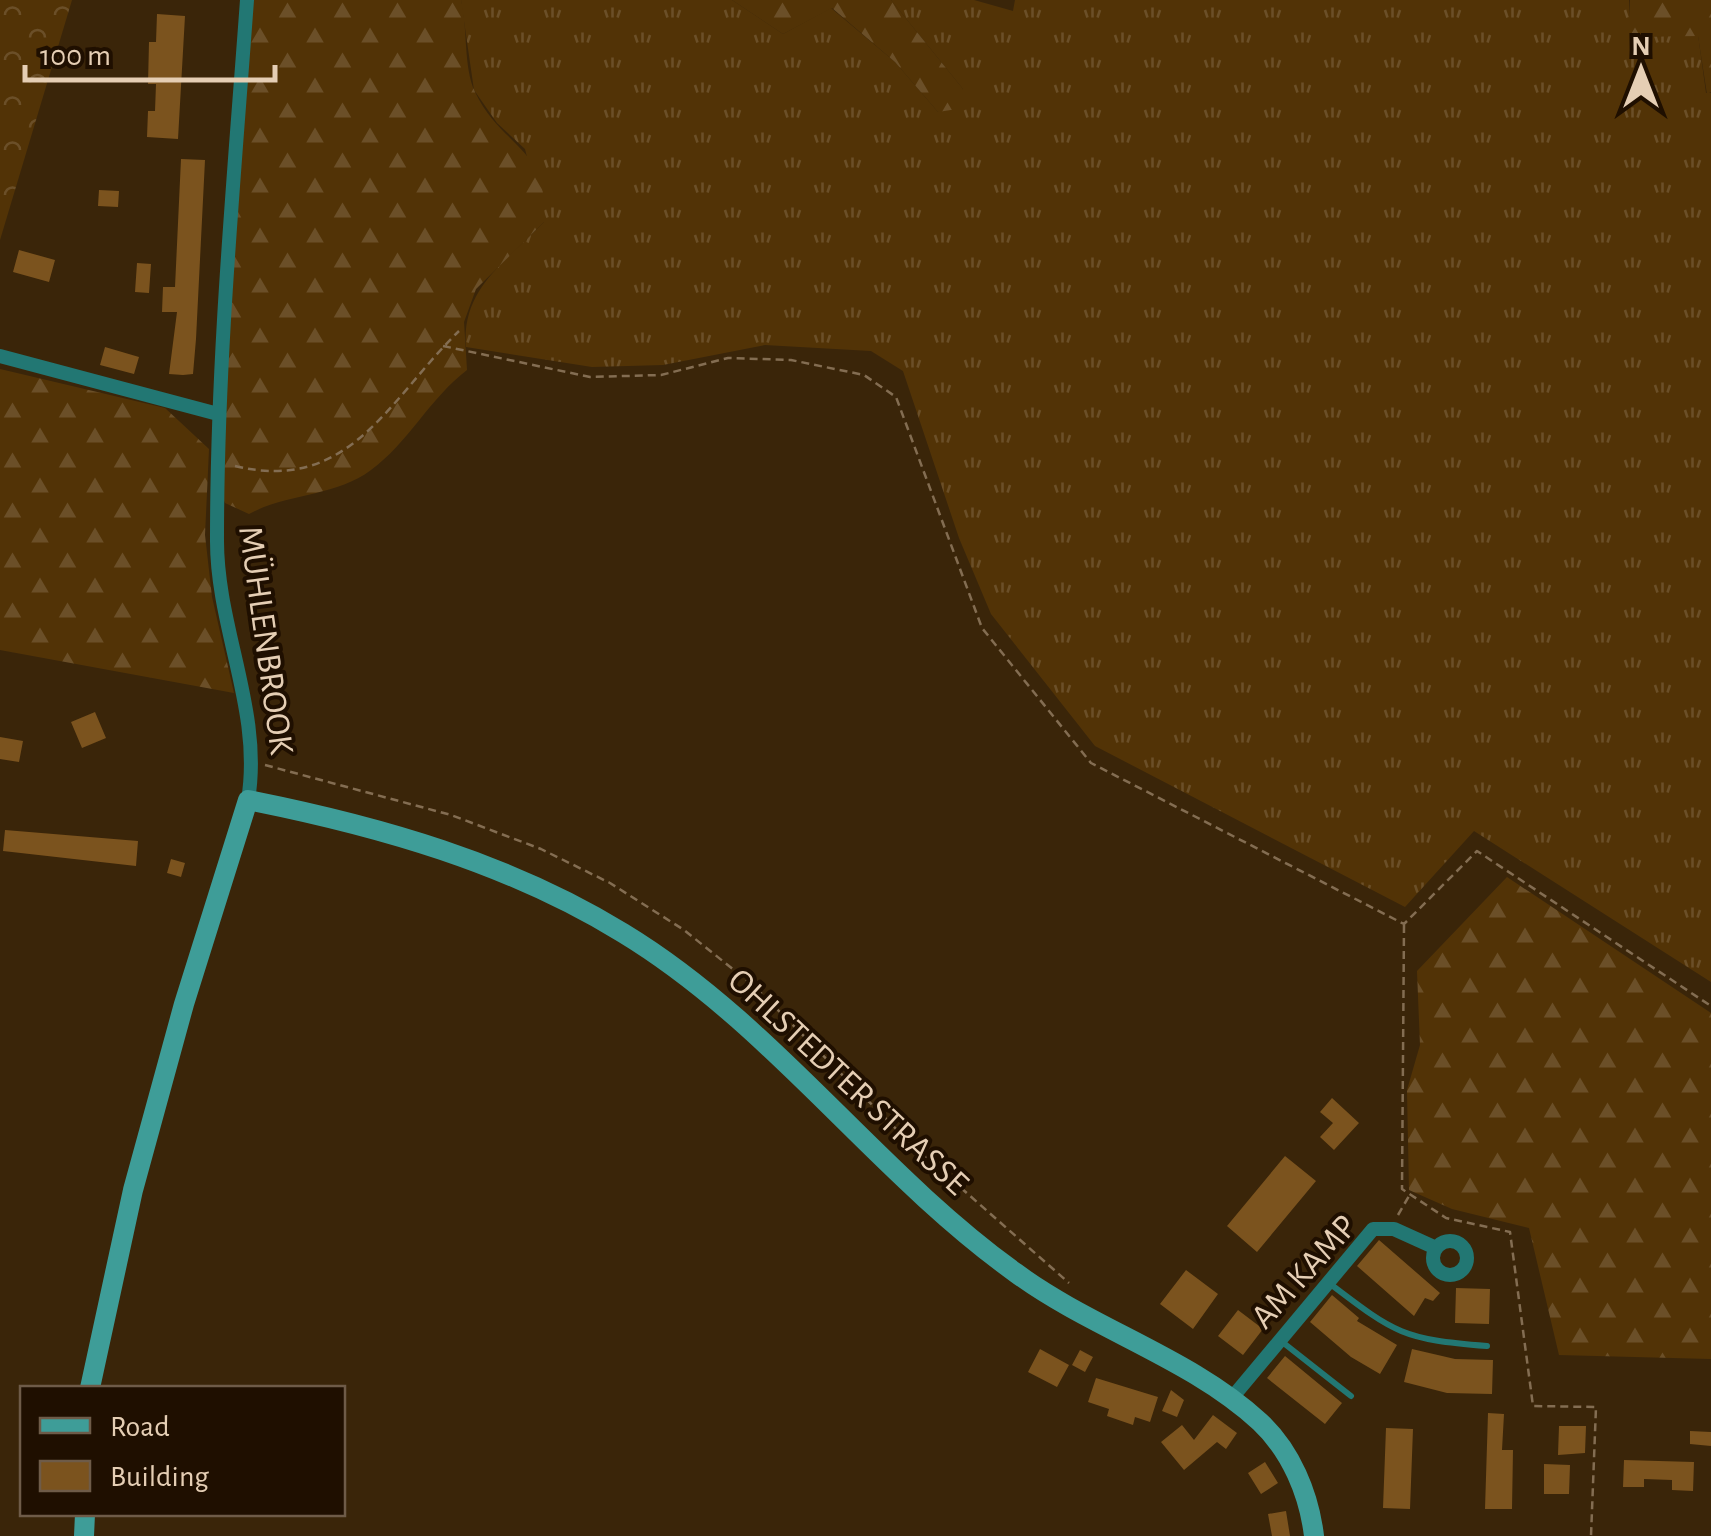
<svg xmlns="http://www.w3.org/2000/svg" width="1711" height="1536" font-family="'Alegreya Sans',sans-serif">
  <defs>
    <pattern id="grass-tufts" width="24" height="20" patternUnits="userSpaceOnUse" patternTransform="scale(2.5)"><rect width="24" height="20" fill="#523306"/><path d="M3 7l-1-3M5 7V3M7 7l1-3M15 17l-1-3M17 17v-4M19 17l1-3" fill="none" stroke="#6b4f28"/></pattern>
    <pattern id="forest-firs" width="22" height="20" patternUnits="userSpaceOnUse" patternTransform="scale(2.5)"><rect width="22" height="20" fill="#523306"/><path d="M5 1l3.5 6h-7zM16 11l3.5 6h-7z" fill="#6b4f28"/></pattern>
    <pattern id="park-crowns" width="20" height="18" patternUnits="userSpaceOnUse" patternTransform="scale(2.5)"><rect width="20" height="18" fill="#523306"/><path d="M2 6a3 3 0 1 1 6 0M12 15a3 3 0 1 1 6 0" fill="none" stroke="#6b4f28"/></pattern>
  </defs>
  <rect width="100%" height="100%" fill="#3a2509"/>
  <path fill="url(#grass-tufts)" d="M461 0H732L783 34 831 8 895 62 938 112 963 89 891 0H974L1013 11 1015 0H1629L1631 37 1698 35 1706 93H1711V982L1474 831 1405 907 1095 746 991 614 959 538 903 371 871 351 765 345 663 365 592 367 466 347C461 288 507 261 544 222L525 149 497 123 474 90Z"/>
  <path fill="url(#forest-firs)" d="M251 0H461C468 28 463 66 475 92 502 149 549 145 544 222L476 289 464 322 467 370C430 398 408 443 371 470 335 497 287 493 249 514L225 503 213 474Z
    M732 0H891L963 89 957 109 938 112 895 62 832 8 783 34Z
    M1630 0H1711V92L1707 94 1698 36 1630 37Z
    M0 369 165 408 209 449 205 535 212 597 234 693 0 650Z
    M1507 877 1711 1013V1359L1559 1355 1529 1228 1452 1209 1409 1190 1407 1090 1420 1045 1417 971Z"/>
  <path fill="url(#park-crowns)" d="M0 0H72L0 240Z"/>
  <path fill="#7b531e" d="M157 14 185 16 178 139 147 137 148 111H155L156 84H148L149 42H156Z
    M181 159 205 160 196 339 193 374 183 375 169 374 177 312H162L163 287H175Z
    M99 190 119 191 118 207 98 206Z
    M19 250 55 260 49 282 13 272Z
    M137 263 151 264 149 293 135 292Z
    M105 347 139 357 134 374 100 365Z
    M95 712 106 738 82 748 71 722Z
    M0 737 23 741 19 762 0 759Z
    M5 830 138 841 136 866 3 851Z
    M171 859 185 863 181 877 167 873Z
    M1332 1098 1359 1123 1334 1150 1320 1137 1333 1123 1320 1112Z
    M1285 1156 1316 1181 1257 1252 1227 1226Z
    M1379 1240 1440 1293 1433 1301 1425 1298 1414 1316 1357 1266Z
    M1186 1270 1218 1294 1193 1329 1160 1304Z
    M1456 1288 1490 1289 1489 1324 1455 1323Z
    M1332 1295 1359 1318 1357 1321 1397 1345 1380 1374 1351 1357 1310 1322Z
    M1238 1310 1263 1329 1243 1355 1218 1336Z
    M1040 1349 1069 1365 1057 1387 1028 1372Z
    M1412 1349 1455 1359 1493 1360 1492 1394 1447 1393 1404 1382Z
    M1080 1350 1093 1357 1085 1372 1072 1365Z
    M1285 1356 1342 1403 1325 1424 1267 1378Z
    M1096 1378 1158 1397 1150 1422 1135 1417 1133 1425 1107 1416 1109 1409 1088 1402Z
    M1171 1390 1184 1400 1177 1417 1162 1411Z
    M1488 1413 1504 1414 1502 1450H1513L1512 1509H1485Z
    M1213 1415 1237 1433 1226 1449 1217 1442 1184 1470 1161 1442 1182 1425 1194 1440Z
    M1559 1426H1586L1585 1453 1558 1455Z
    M1386 1428 1413 1429 1410 1509 1383 1508Z
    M1690 1431 1711 1432V1446L1690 1444Z
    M1624 1460 1694 1462 1693 1491 1672 1490V1480L1644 1479V1487H1623Z
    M1265 1462 1278 1483 1261 1494 1248 1473Z
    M1544 1464 1570 1465 1569 1494H1544Z
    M1286 1511 1290 1536H1272L1268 1514Z"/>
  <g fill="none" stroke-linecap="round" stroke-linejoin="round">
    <path stroke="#836d52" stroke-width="2.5" stroke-dasharray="8 5" stroke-linecap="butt" d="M443 346 590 377 661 375 728 358 791 360 864 375 896 397 982 628 1091 763 1404 924 1477 851 1711 1006
      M235 466C350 494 389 399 459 331
      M265 765 451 815 541 849 610 883 684 930 754 986 910 1143 1069 1283
      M1404 925 1402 1189 1446 1218 1510 1232 1533 1406 1596 1407 1591 1536
      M1398 1215 1409 1196"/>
    <path stroke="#227773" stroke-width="6" d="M1329 1283C1396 1334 1402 1339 1487 1346
      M1281 1341 1351 1396"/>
    <path stroke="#227773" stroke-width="14" d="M247 0C234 179 217 359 217 538 216 627 263 711 248 800
      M0 356 218 414
      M1433 1258a17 17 0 1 1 34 0a17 17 0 1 1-34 0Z
      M1231 1399 1373 1229H1394L1436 1248"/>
    <path stroke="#3e9d98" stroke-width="20" d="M90 1388 133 1190 184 1004 248 800C379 826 509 863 623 933 773 1024 875 1172 1016 1273 1092 1329 1191 1358 1260 1422 1291 1451 1309 1494 1314 1536
      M84 1536 85 1514"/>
  </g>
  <g text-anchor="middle" stroke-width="8" stroke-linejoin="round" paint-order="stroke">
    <g font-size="35" fill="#e5ceb4" stroke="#1f0f00">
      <text transform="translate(267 640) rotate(82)" y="12">MÜHLENBROOK</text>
      <text transform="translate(849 1081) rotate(43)" y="12">OHLSTEDTER STRASSE</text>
      <text transform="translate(1303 1271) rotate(-48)" y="12">AM KAMP</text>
    </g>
  </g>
  <rect x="20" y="1386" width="325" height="130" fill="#1f0f00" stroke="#6e5b48" stroke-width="2.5"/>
  <rect x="40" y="1418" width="50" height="15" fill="#3e9d98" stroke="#6e5b48" stroke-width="2.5"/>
  <text x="110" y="1436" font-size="30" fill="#e5ceb4">Road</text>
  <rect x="40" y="1461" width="50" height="30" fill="#7b531e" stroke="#6e5b48" stroke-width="2.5"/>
  <text x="110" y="1486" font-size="30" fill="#e5ceb4">Building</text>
  <g transform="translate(1641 70)" stroke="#1f0f00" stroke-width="8" paint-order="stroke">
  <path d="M0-8L18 38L0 25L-18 38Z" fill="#e5ceb4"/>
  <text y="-15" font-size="28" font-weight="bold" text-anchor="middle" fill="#e5ceb4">N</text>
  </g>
  <path d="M25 65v15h250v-15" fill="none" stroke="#e5ceb4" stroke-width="5"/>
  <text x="40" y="65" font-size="30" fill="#e5ceb4" stroke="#1f0f00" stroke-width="8" paint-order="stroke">100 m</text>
</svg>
